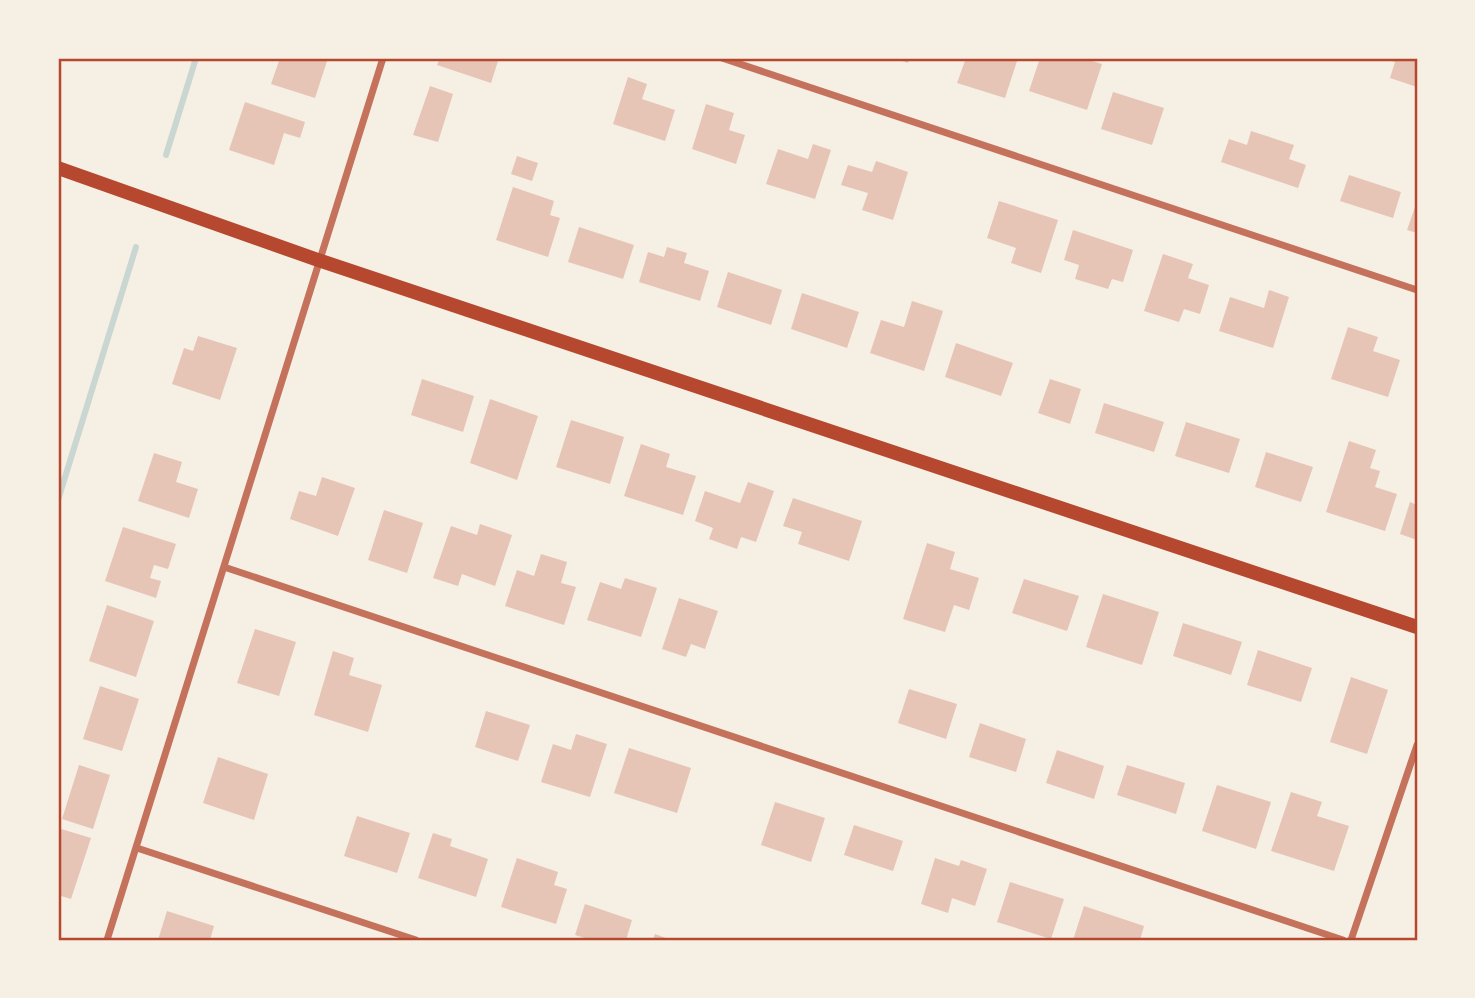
<svg xmlns="http://www.w3.org/2000/svg" width="1475" height="998" font-family="'Roboto Serif',serif">
  <rect width="100%" height="100%" fill="#f6efe4"/>
  <g fill="none" stroke-linecap="round" stroke-linejoin="round">
    <path stroke="#c9d6d2" stroke-width="6" d="M166 155 196 58
      M58 500 136 247"/>
  </g>
  <path fill="#e6c5b7" d="M280 58H328L315 98 271 84Z
    M440 58H499L491 83 437 65Z
    M893 58H910L908 63Z
    M966 58H1018L1005 98 957 83Z
    M1040 58H1082L1102 64 1087 110 1029 91Z
    M1383 58H1417V87L1390 78 1395 62Z
    M628 77 647 84 642 99 675 110 665 141 613 124Z
    M430 86 453 94 438 142 413 135Z
    M1113 92 1164 108 1152 145 1101 129Z
    M245 102 305 122 300 138 284 133 274 165 229 150Z
    M706 104 734 113 729 130 745 135 736 164 692 149Z
    M1251 131 1294 145 1289 159 1306 165 1298 188 1221 162 1229 139 1247 145Z
    M813 144 831 150 815 199 766 184 778 149 808 159Z
    M517 156 538 163 532 181 511 174Z
    M876 161 908 172 893 220 862 210 868 193 841 185 848 165 872 172Z
    M1349 175 1401 192 1393 218 1340 201Z
    M513 187 554 201 550 215 560 218 548 257 496 240Z
    M999 201 1058 220 1041 273 1011 263 1016 248 987 238Z
    M1417 201V233L1407 230Z
    M579 227 634 245 623 279 568 262Z
    M1073 230 1133 250 1123 282 1112 279 1108 289 1075 279 1079 265 1064 260Z
    M667 247 687 253 684 263 709 271 700 301 639 282 648 252 664 257Z
    M1163 254 1193 264 1188 278 1209 285 1200 314 1184 309 1179 322 1144 311Z
    M728 272 782 290 771 325 717 307Z
    M1269 290 1289 297 1273 348 1219 331 1230 297 1264 308Z
    M802 293 859 312 847 348 791 329Z
    M912 301 943 311 924 371 870 353 881 320 904 327Z
    M1348 327 1378 337 1373 351 1400 360 1388 397 1331 379Z
    M198 336 237 348 220 400 172 384 184 348 193 351Z
    M956 343 1013 363 1001 396 945 377Z
    M422 379 474 396 463 432 411 415Z
    M1050 379 1081 389 1070 424 1038 413Z
    M490 399 538 416 517 480 470 463Z
    M1104 403 1164 422 1154 452 1095 433Z
    M571 420 624 437 610 484 556 467Z
    M1186 422 1240 439 1229 473 1175 456Z
    M1349 441 1376 450 1370 468 1380 471 1375 487 1397 494 1385 531 1326 512Z
    M641 444 670 454 666 467 696 476 683 515 624 496Z
    M1266 452 1313 467 1301 502 1255 487Z
    M154 453 182 462 176 482 198 489 189 518 138 501Z
    M322 477 355 488 338 536 290 519 299 491 316 496Z
    M748 482 774 491 756 542 741 537 737 549 709 539 713 528 695 521 705 491 740 503Z
    M793 498 862 521 849 561 798 544 802 532 783 526Z
    M1410 502 1417 505V540L1400 534Z
    M384 510 423 523 407 573 368 560Z
    M480 524 512 535 495 586 462 574 458 586 433 578 451 526 477 535Z
    M123 527 176 544 168 569 154 565 150 578 161 581 156 598 105 581Z
    M927 543 955 552 950 569 979 578 969 610 954 605 945 632 903 619Z
    M541 554 567 562 561 583 576 587 564 625 505 606 517 570 534 576Z
    M625 578 657 588 641 637 587 620 600 582 621 589Z
    M1024 579 1079 596 1067 631 1012 613Z
    M1103 594 1159 612 1142 665 1086 647Z
    M679 598 718 611 705 649 691 644 686 657 662 649Z
    M107 605 154 621 136 677 89 661Z
    M1183 623 1242 642 1231 675 1173 656Z
    M255 629 296 642 279 696 237 683Z
    M1258 650 1312 668 1301 702 1247 685Z
    M333 651 354 658 349 675 382 685 368 732 314 715Z
    M1351 677 1388 690 1367 754 1330 742Z
    M100 686 139 699 122 751 83 739Z
    M909 689 957 704 946 739 898 723Z
    M486 711 530 725 518 761 475 747Z
    M980 723 1026 739 1016 772 969 757Z
    M576 734 607 744 590 797 541 782 553 744 571 750Z
    M629 748 691 768 677 813 614 793Z
    M1057 750 1104 766 1094 799 1046 783Z
    M218 757 268 774 254 820 203 803Z
    M79 765 110 775 93 829 62 819Z
    M1127 765 1185 783 1176 814 1117 795Z
    M1217 785 1271 802 1256 849 1202 831Z
    M1291 792 1322 802 1317 816 1349 826 1334 871 1271 851Z
    M775 802 825 818 811 862 761 845Z
    M357 816 410 833 397 873 344 856Z
    M854 825 903 841 893 871 844 855Z
    M58 828 91 838 71 899 58 895Z
    M433 833 452 839 450 846 488 859 476 897 418 878Z
    M517 858 558 872 554 885 567 889 556 924 501 907Z
    M935 858 959 866 961 860 987 869 975 906 952 898 948 913 921 904Z
    M1010 882 1064 899 1051 939 997 922Z
    M585 904 632 920 626 940H591L575 935Z
    M1084 906 1144 926 1140 940H1073Z
    M167 911 214 926 210 940H158Z
    M655 934 671 940H653Z"/>
  <g fill="none" stroke-linecap="round" stroke-linejoin="round">
    <path stroke="#c5725c" stroke-width="7" d="M722 58 1417 290
      M224 567 1343 940
      M137 848 416 940
      M107 940 383 58
      M1351 940 1417 745"/>
    <path stroke="#b5482f" stroke-width="14" d="M58 168 318 260 1417 627"/>
  </g>
  <rect width="1475" height="998" fill="none" stroke="#f6efe4" stroke-width="119"/>
  <rect x="60" y="60" width="1356" height="879" fill="none" stroke="#b5482f" stroke-width="2.5"/>
</svg>
